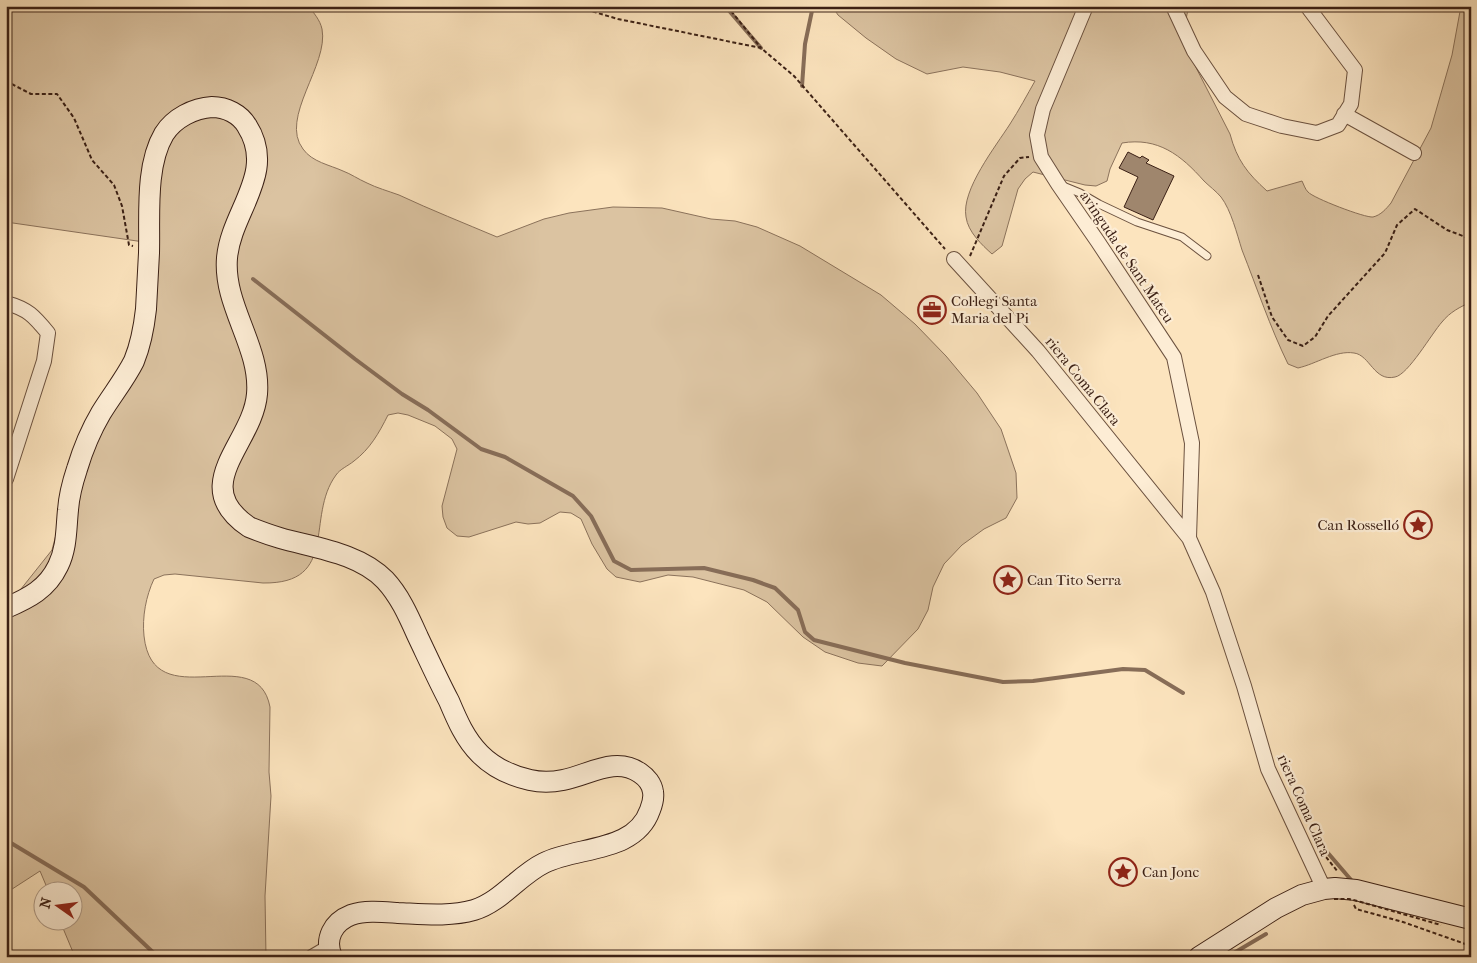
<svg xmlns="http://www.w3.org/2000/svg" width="1477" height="963" font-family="'IM FELL French Canon',serif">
  <rect width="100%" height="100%" fill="#fce4be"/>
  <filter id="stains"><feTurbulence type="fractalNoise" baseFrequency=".004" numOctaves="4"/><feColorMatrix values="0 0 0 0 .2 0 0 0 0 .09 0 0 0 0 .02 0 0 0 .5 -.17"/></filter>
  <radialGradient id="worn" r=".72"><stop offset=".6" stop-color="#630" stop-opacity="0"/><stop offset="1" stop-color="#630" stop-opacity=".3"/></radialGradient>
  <path fill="#dbc3a1" stroke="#8b725b" d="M6 6H308C314 13 320 20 322 29 329 65 279 118 303 149 312 162 330 165 343 171 351 174 358 179 367 183 377 188 388 191 399 195 431 210 464 223 497 237L544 219 569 213 613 207 662 208 711 219 735 221 757 227 800 246 881 295 915 324 946 356 977 393 1001 429 1016 473 1017 498 1006 518 984 529 962 545 944 564 933 587 928 610 918 629 882 666 858 663 825 652 803 637 767 602 744 590 693 577 668 575 640 582 616 577 607 569 592 544 581 519 571 513 560 512 540 523 528 524 516 522 469 537 457 536 447 528 443 517 442 506 457 449 452 439 435 426 408 415 398 413 388 415C379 433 370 449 354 461 348 466 340 469 336 475 305 517 340 584 263 583L175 574 164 575 154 579C146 596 142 617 144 636 153 719 257 638 270 707L269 772 271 796 265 896 266 957H75L60 921 72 920V890H48L40 871 6 893V597L17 594 52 550 79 447 136 335 144 242 6 222Z
    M832 6H1190L1187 14 1185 26 1186 48 1230 134C1237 160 1247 173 1267 191L1302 181C1304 185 1305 189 1308 192 1313 198 1365 218 1373 217 1381 215 1386 209 1391 203L1431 128 1452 55 1461 6H1471V302C1460 307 1450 312 1442 322 1432 333 1408 375 1395 377 1374 382 1370 355 1354 353 1336 350 1316 364 1298 368L1288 364C1270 327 1257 288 1242 250 1237 234 1231 210 1221 197 1216 191 1209 186 1204 181 1181 155 1158 137 1122 143L1110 169 1107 181 1096 186 1085 185 1033 172 1025 179 1018 189 1002 246 992 254C982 245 968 232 966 217 961 190 996 146 1010 124 1019 110 1027 95 1035 81L1000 72 963 67 927 74 896 59 866 38 838 15Z"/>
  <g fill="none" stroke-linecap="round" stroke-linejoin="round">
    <path stroke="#876d58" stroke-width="4" d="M725 6 761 48
      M802 86 805 44 813 6
      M253 279 355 359 402 394 428 410 481 449 505 457 573 496 591 516 614 561 631 570 704 568 753 580 775 588 798 610 805 632 814 640 905 663 1003 682 1033 681 1123 669 1145 670 1183 693
      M1316 839 1352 881
      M6 840 84 887 158 957
      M1227 957 1266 934"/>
  </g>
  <path fill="#9f866d" stroke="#3b2015" d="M1128 152 1140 158 1142 156 1149 160 1146 163 1174 176 1153 220 1124 207 1138 177 1119 168Z"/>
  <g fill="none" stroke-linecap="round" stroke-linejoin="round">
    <defs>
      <path id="lane" d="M1063 186 1080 193 1099 204 1137 222 1182 237 1207 256"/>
      <path id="street" d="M1086 6 1043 109 1037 135 1041 157 1058 184 1098 242 1174 357 1192 443 1189 538
        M1173 6 1194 51 1225 97 1246 114 1282 126 1317 133 1338 125 1351 104 1355 70 1307 6
        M1344 114 1414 153
        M954 259 1038 351 1189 538 1213 592 1244 686 1268 769 1324 889
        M6 303C28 309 34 316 48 333L44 361 6 479
        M312 957 329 947"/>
      <path id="secondary" d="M6 608C29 598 47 589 58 566 67 548 66 529 68 510 69 496 73 481 77 469 83 449 91 430 101 413 112 395 125 379 134 361 141 344 144 327 146 309 147 290 148 271 149 253 150 216 145 166 164 134 174 118 194 108 212 107 226 107 240 114 247 126 277 173 231 211 227 258 223 306 261 347 257 394 253 444 187 485 249 527 259 531 270 535 280 538 315 548 359 553 385 580 400 596 409 617 418 637 428 658 438 680 449 701 457 720 465 739 480 754 493 767 512 776 530 780 539 782 553 782 563 780 589 775 615 756 640 773 646 777 652 784 653 792 654 798 652 805 650 810 635 853 578 846 544 863 519 875 501 902 474 910 450 917 422 914 398 913 383 912 366 910 351 915 333 922 324 939 332 957
        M1199 957 1276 908 1302 895 1324 889 1335 888 1356 890 1471 919"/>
    </defs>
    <use href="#lane" stroke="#6b513f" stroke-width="9"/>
    <use href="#street" stroke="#6b513f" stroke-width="16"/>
    <use href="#secondary" stroke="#3b2015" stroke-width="22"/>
    <path stroke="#3b2015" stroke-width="2" stroke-dasharray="4 2.5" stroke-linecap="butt" d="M574 6 618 19 761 48 794 76 945 249
      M727 6 761 48
      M6 81 31 94H57L74 118 92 160 114 185 122 206 129 245 133 246
      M970 256 1004 176 1020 158 1029 157
      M1258 275 1272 317 1288 340 1303 346 1315 337 1328 316 1385 253 1397 225 1415 209 1447 230 1471 239
      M1322 852 1338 872
      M1354 905 1356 909 1403 922 1471 946"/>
    <use href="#lane" stroke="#fdedd5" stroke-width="7"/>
    <use href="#street" stroke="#fdedd5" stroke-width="14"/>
    <use href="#secondary" stroke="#fdedd5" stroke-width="20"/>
    <path stroke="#3b2015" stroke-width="2" stroke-dasharray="4 2.5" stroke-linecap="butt" d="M1334 899H1349L1361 902 1441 925"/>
  </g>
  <defs>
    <symbol id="office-ring" viewBox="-11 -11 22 22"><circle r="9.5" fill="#fdedd5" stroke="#8f2418" stroke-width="1.5"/><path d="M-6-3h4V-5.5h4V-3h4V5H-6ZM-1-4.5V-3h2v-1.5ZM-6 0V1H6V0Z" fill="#8f2418"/></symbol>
    <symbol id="sight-ring" viewBox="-11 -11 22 22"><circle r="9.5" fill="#fdedd5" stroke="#8f2418" stroke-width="1.5"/><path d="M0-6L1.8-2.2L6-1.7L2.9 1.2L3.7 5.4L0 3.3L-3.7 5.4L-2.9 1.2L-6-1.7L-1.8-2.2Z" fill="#8f2418"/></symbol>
  </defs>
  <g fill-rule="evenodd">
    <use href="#office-ring" x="916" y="294" width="32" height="32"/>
    <use href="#sight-ring" x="1402" y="509" width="32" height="32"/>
    <use href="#sight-ring" x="992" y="564" width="32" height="32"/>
    <use href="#sight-ring" x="1107" y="856" width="32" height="32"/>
  </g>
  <g text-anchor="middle" stroke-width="4.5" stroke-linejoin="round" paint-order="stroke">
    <g font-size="15" fill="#3b2015" stroke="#fdedd5">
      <text transform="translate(1127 257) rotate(56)" y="5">avinguda de Sant Mateu</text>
      <text transform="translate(1083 381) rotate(51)" y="5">riera Coma Clara</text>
      <text transform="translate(1304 805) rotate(66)" y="5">riera Coma Clara</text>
    </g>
    <g font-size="15" fill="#3b2015" stroke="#fdedd5" text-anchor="start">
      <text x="951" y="306">Col·legi Santa<tspan x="951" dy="17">Maria del Pi</tspan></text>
      <text x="1399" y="530" text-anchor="end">Can Rosselló</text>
      <text x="1027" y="585">Can Tito Serra</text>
      <text x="1142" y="877">Can Jonc</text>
    </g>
  </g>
  <rect width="1477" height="963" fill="none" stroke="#fce4be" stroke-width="25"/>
  <rect x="8" y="8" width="1462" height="948" fill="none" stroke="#3b2015" stroke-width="2.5"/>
  <rect x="12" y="12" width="1452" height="938" fill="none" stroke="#3b2015"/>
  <g transform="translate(58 906) rotate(284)"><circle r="24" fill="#fdedd5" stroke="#af9b88"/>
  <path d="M0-4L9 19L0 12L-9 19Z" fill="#8f2418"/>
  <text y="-8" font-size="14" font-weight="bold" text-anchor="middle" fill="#3b2015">N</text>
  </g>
  <rect width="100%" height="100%" filter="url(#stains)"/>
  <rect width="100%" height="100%" fill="url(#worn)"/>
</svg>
